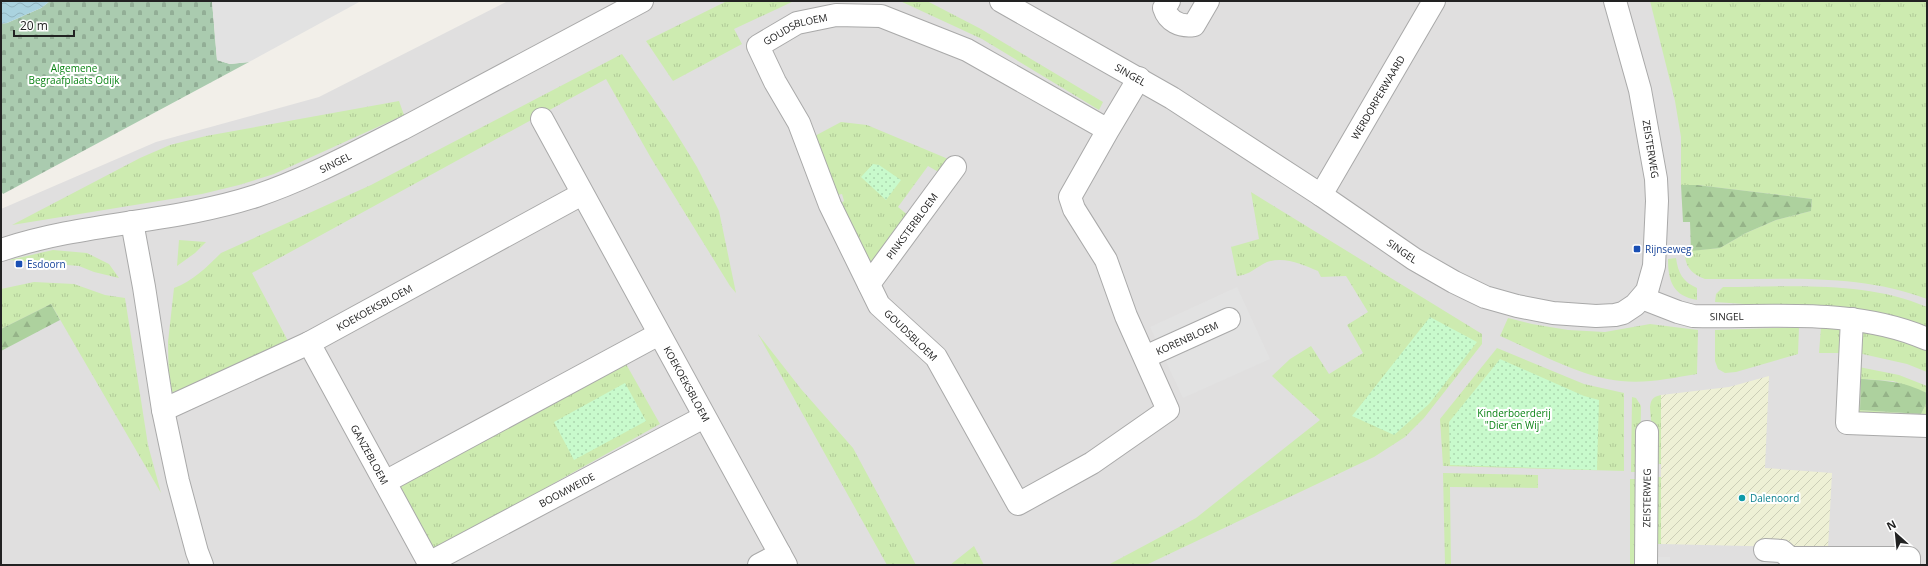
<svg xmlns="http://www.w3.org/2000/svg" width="1928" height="566" font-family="'Open Sans',sans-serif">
  <defs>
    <pattern id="farmland-furrows" width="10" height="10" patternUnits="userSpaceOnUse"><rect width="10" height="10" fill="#eef0d5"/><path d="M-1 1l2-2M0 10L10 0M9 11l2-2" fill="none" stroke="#ccceb7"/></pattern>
    <pattern id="grass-tufts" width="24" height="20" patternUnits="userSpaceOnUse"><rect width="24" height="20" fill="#cdebb0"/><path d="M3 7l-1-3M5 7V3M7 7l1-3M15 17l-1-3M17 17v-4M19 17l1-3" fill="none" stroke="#b0c997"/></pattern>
    <pattern id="forest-firs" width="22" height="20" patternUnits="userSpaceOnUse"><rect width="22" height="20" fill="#add19e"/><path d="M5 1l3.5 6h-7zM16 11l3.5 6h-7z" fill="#95b388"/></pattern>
    <pattern id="cemetery-stones" width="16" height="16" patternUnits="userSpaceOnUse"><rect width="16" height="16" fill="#aacbaf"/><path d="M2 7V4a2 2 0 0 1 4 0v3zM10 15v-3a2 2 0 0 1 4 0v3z" fill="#92ae96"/></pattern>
    <pattern id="park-dots" width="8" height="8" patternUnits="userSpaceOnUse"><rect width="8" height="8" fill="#c8facc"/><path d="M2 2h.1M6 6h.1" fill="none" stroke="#acd6af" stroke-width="1.8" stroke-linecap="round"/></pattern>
    <pattern id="water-waves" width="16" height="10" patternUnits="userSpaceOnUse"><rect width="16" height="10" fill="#aad3df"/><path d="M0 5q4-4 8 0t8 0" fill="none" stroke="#92b5bf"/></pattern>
  </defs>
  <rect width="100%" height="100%" fill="#f2efe9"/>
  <path fill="#e0dfdf" d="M508 1H1712L1927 188V565H1V209L156 142 319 97Z"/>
  <path fill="url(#farmland-furrows)" d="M1769 376 1765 468 1832 473 1828 548 1661 544V395L1729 387Z"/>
  <path fill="url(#grass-tufts)" d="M727 1H794L734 29 742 44 673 81 646 41Z
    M900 1H927L981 29 1103 102 1099 110 982 39Z
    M1650 1H1927V299C1858 272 1778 280 1705 279 1690 273 1686 267 1684 251L1720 248 1746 233 1776 220 1811 211 1812 199 1697 185H1681V137L1675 101Z
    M622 54 670 123 697 167 719 211 736 293 730 286 651 158 606 79 252 273 288 341 197 386 169 393 168 342 174 288C193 281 207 267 221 253L371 185Z
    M399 101 404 115 274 174 239 185 202 194 12 225 140 158 170 145 206 136Z
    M841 122 867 125 953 161 942 174 928 166 898 207 909 216 875 264 860 254 837 206 844 201 842 194 834 196 811 138Z
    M1251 192 1482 334V344L1424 418 1405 437 1374 457 1146 565H1108L1196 518 1320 420 1272 376 1290 359 1311 346 1329 374 1363 353 1347 325 1368 312 1346 276 1321 277 1318 271C1303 265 1285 256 1267 262 1256 267 1250 275 1237 276L1231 247 1259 239Z
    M179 240 206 242 195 253 177 266Z
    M53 250 87 253 109 264 119 278 94 272 79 266 9 260Z
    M1676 258C1678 273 1683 282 1697 288V300C1673 296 1668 281 1668 259Z
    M34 282 74 284 105 295 125 298 148 445 161 493 51 304 1 329V289Z
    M1723 287C1790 287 1864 280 1927 307V328L1887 314 1842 307 1773 306 1715 302 1716 294Z
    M1508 318 1532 324 1568 330 1605 332 1650 324 1698 330 1697 374C1672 378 1646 384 1621 381 1580 377 1537 352 1500 336Z
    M1799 327 1798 354 1736 372 1725 373 1718 369 1715 361V330Z
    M1821 327 1844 329 1843 353H1819Z
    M1860 330 1880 334 1927 350V372L1907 364 1858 353Z
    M758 334 801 389 853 448 916 565H887Z
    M1497 348 1584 384 1624 393V471L1443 466 1440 419Z
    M626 364 660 424 432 551 395 489Z
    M1854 366 1899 375 1927 386V393L1893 381 1861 379 1860 410 1921 414 1927 402V421L1853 417Z
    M1661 395V464H1654L1650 407C1651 399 1653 397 1661 395Z
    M1632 397 1636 398 1641 406 1640 472H1631Z
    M1443 473 1538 475V488L1450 487 1451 565H1445Z
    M1654 477H1661V544H1653Z
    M1630 479H1640V565H1630Z
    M974 546 984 565H950Z"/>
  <path fill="url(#forest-firs)" d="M1681 185H1697L1812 199 1811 211 1776 220 1746 233 1720 248 1691 251 1690 222H1683Z
    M51 304 60 320 1 351V329Z
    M1861 379C1888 381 1902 381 1927 393V402L1921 414 1860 410Z"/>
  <path fill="url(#cemetery-stones)" d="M50 1H212L217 60 230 64 249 62 3 194 1 191V24L7 23 41 8Z"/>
  <path fill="url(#park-dots)" d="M873 164 879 165 901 180 886 200 861 177Z
    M1430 317 1477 342 1429 404 1394 435 1352 416Z
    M1500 359 1584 396 1599 400 1597 470 1450 465 1449 422Z
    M625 383 646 421 574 460 554 422Z"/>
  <path fill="#e2e2e2" d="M212 1H361L249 62 230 64 217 60Z
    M1237 287 1270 359 1183 398 1150 327Z
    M1654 557H1670V565H1654Z"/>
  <path fill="url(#water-waves)" d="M1 1H50L41 8 7 23 1 24Z"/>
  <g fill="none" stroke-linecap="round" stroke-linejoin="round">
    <defs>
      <g id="minor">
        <path id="s1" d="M1001 1 1172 98 1321 195 1414 259 1454 282 1485 297 1517 306 1553 313 1596 316 1615 315 1623 313 1635 305 1647 291 1654 266 1657 201 1656 179 1640 90 1615 1"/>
        <path d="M1169 1 1164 8C1168 21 1180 27 1194 25L1208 1"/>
        <path id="s2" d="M542 119 786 565"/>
        <path id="s3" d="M1108 130 1070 197 1074 209 1106 260 1126 316 1168 410 1092 463 1018 504 936 357 879 305 830 205 799 123 775 82 758 46 797 23 836 15 881 16 967 50 1108 130 1139 78"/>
        <path id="s4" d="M1321 195 1434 1"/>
        <path d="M132 222 144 287 163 410 178 481 197 552 202 565"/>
        <path id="s5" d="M1 250C84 222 173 223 256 196 307 179 354 153 402 129 482 87 562 43 642 1"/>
        <path id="s6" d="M869 284 955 167"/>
        <path id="s7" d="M1642 298 1678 312 1693 316C1770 318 1854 307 1927 339"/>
        <path d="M1852 319 1847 423 1927 426"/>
        <path id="s8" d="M309 343 430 565"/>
        <path id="s9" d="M1145 357 1229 319"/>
        <path id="s10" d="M163 410 309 343 582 194"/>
        <path d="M385 482 659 334"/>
        <path d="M1765 550 1782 551 1790 558H1909V565"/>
        <path id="s11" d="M429 563 704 417"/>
        <path d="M759 565 780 554"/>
        <path id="s12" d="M1646 565 1647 432"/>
      </g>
    </defs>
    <use href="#minor" stroke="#a9a9a9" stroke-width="24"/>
    <use href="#minor" stroke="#fff" stroke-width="22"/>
  </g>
  <g fill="#1a4fb4" stroke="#fff" stroke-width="1.5">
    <rect x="1633" y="245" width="8" height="8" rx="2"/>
    <rect x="15" y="260" width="8" height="8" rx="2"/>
  </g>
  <circle fill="#0f9aa8" stroke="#fff" stroke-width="1.5" cx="1742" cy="498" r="4"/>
  <g text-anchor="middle" stroke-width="4" stroke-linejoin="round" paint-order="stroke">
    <g font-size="10" fill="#222" stroke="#fff">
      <text dy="4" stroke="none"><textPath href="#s3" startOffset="1063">GOUDSBLOEM</textPath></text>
      <text dy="4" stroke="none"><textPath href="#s1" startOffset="149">SINGEL</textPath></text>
      <text dy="4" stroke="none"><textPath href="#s4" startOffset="113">WERDORPERWAARD</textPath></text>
      <text transform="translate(1651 149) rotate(81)" y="4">ZEISTERWEG</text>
      <text dy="4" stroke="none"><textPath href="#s5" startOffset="347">SINGEL</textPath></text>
      <text dy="4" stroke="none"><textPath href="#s6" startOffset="72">PINKSTERBLOEM</textPath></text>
      <text dy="4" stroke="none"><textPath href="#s1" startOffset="473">SINGEL</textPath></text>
      <text dy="4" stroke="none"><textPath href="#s10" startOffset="235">KOEKOEKSBLOEM</textPath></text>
      <text dy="4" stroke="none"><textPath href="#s7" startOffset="88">SINGEL</textPath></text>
      <text transform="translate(911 335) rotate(44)" y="4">GOUDSBLOEM</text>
      <text dy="4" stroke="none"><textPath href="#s9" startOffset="46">KORENBLOEM</textPath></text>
      <text dy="4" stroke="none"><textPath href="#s2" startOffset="302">KOEKOEKSBLOEM</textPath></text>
      <text dy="4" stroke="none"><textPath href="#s8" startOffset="127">GANZEBLOEM</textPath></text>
      <text dy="4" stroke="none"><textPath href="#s11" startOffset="156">BOOMWEIDE</textPath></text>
      <text dy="4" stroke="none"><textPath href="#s12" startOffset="67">ZEISTERWEG</textPath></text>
    </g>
    <g font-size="10" fill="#0c8416" stroke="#fff">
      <text x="74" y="72">Algemene<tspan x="74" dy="12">Begraafplaats Odijk</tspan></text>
      <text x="1514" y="417">Kinderboerderij<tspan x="1514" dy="12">"Dier en Wij"</tspan></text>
    </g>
    <g font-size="10" fill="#164399" stroke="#fff" text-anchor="start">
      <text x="1645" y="253">Rijnseweg</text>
      <text x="27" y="268">Esdoorn</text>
    </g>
    <g font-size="10" fill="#0d838f" stroke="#fff" text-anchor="start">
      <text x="1750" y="502">Dalenoord</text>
    </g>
  </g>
  <rect width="1928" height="566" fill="none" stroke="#222222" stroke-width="4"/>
  <g transform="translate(1896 534) rotate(333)" stroke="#ffffff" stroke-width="3" paint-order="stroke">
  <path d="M0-3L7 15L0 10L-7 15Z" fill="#222222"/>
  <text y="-6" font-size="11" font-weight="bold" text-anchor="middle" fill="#222222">N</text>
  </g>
  <path d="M14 30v6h60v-6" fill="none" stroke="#222222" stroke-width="2"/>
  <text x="20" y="30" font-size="12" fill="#222222" stroke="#ffffff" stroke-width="3" paint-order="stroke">20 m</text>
</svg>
